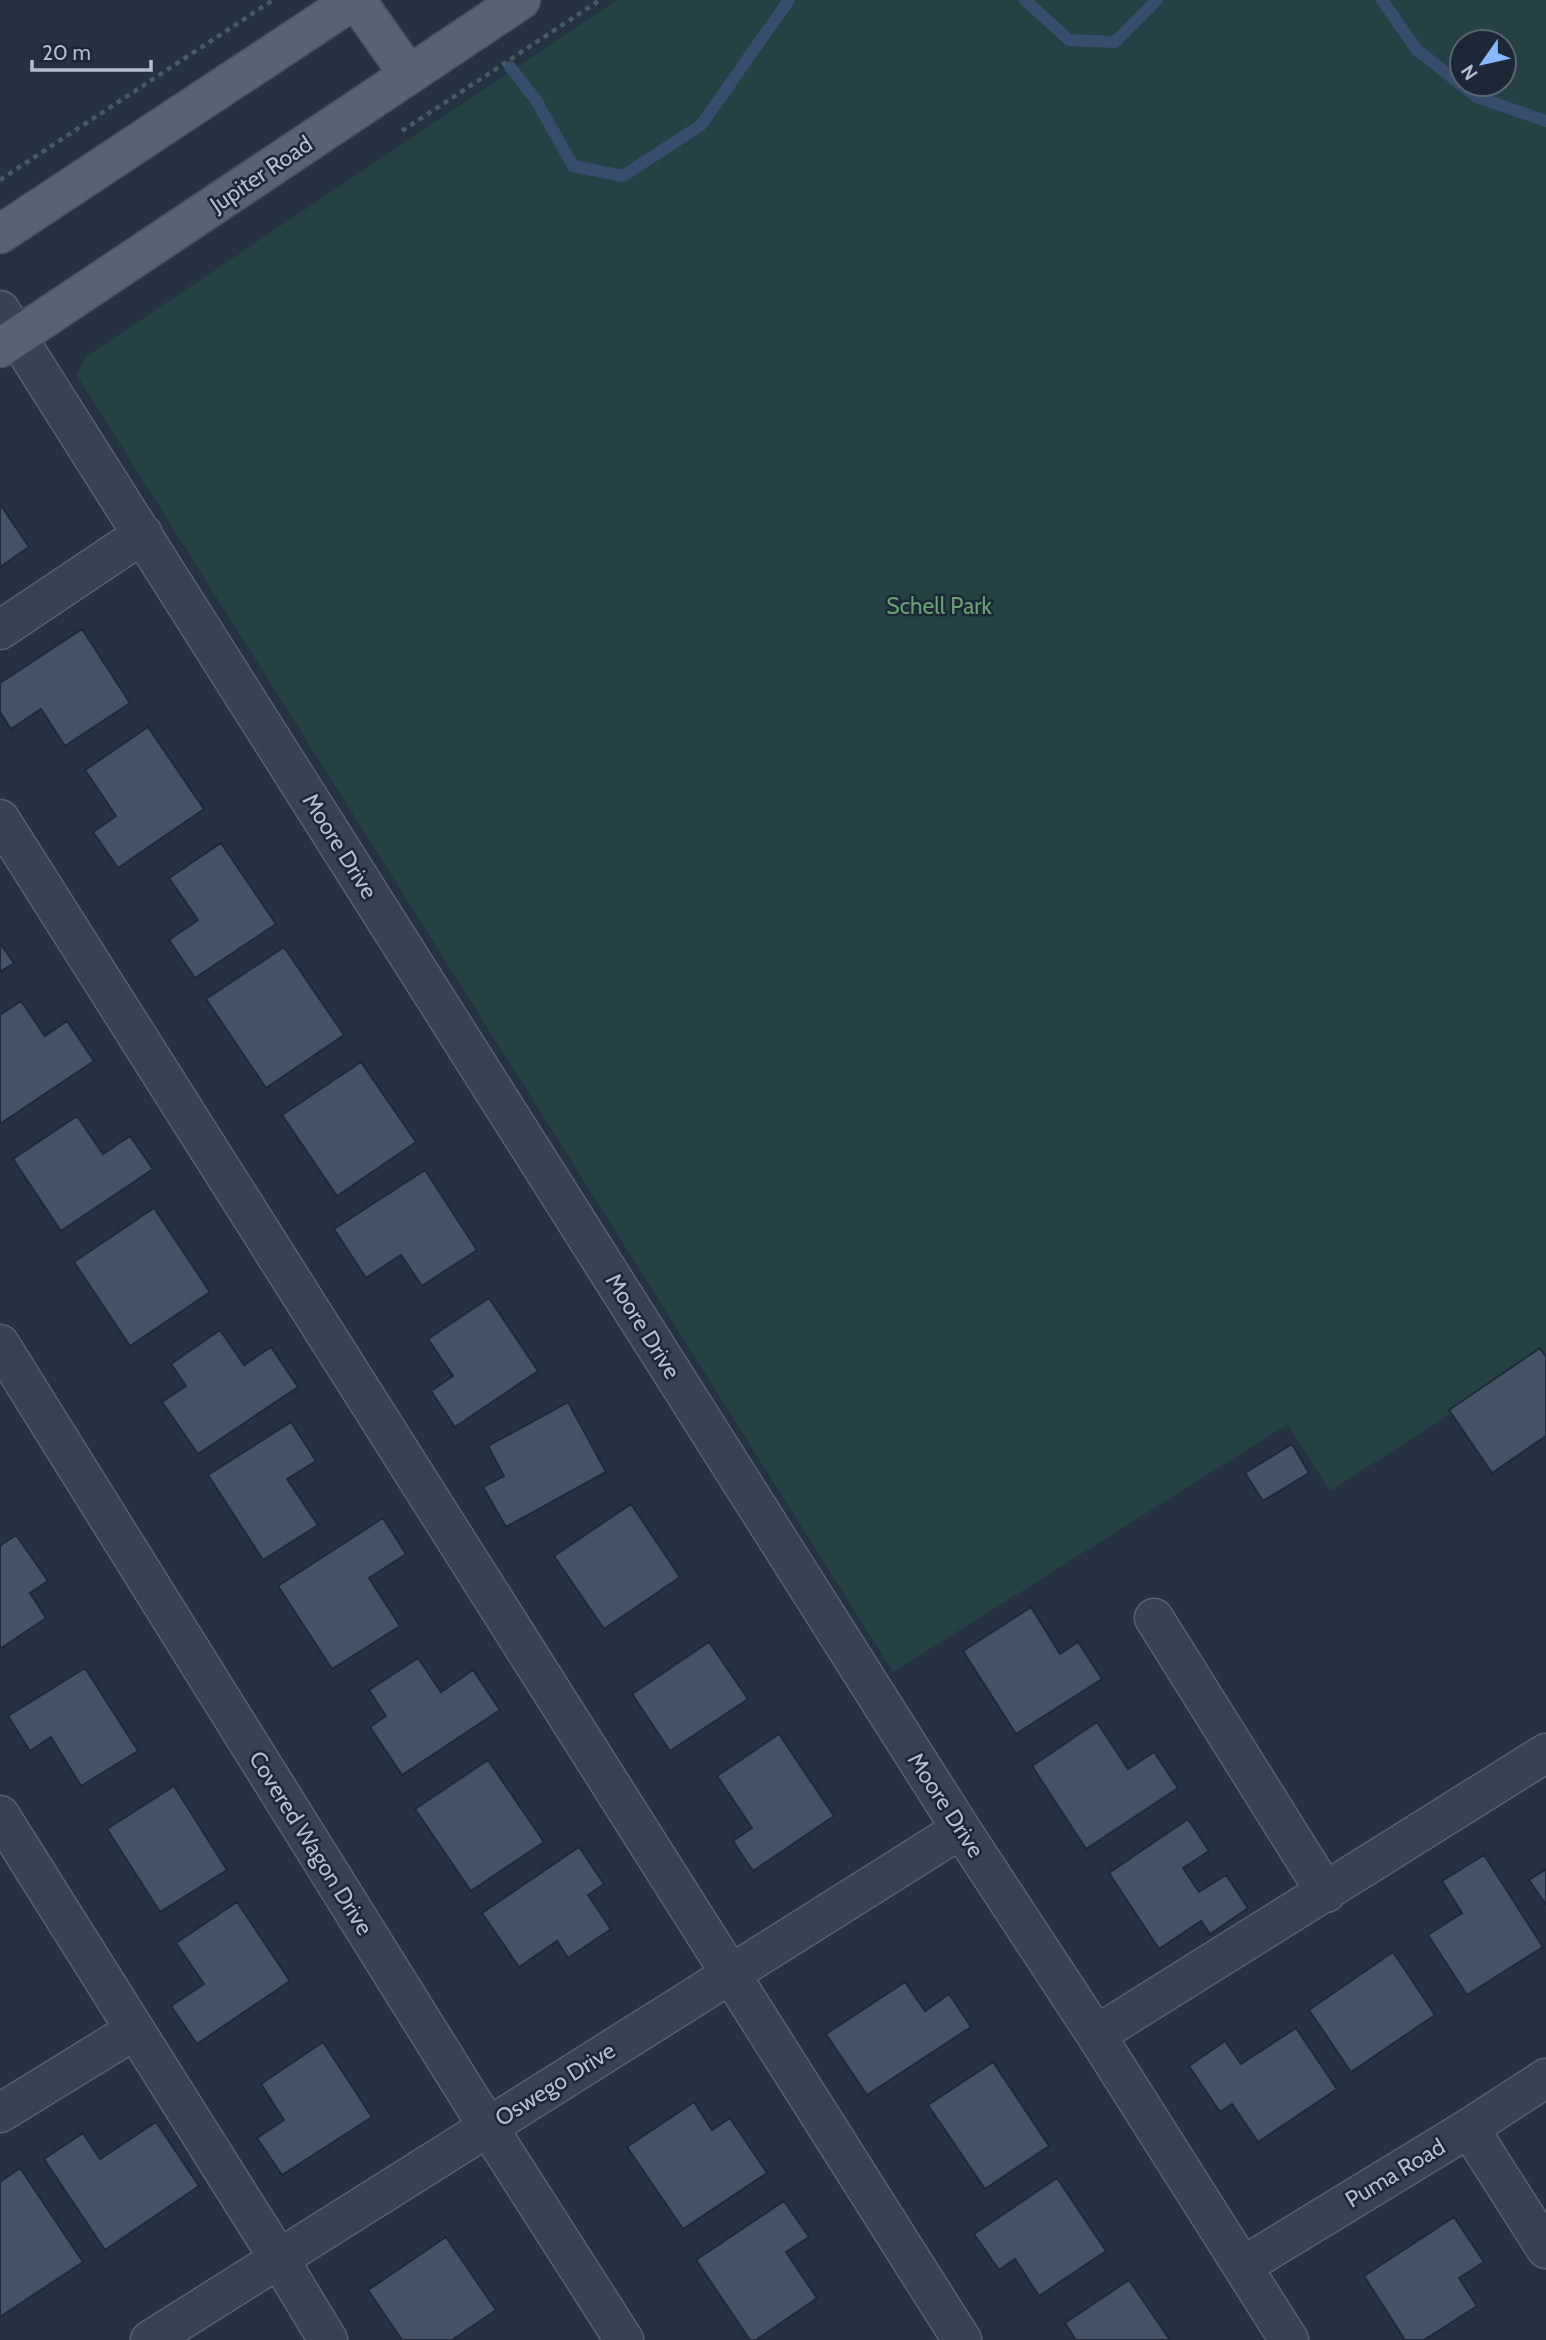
<svg xmlns="http://www.w3.org/2000/svg" width="1546" height="2340" font-family="Cabin,sans-serif">
  <rect width="100%" height="100%" fill="#243242"/>
  <path fill="#264143" fill-rule="evenodd" d="M617 0H1546V1353L1330 1491 1288 1424 893 1672 76 374 87 356ZM1462 42H1504V84H1462Z"/>
  <g fill="none" stroke-linecap="round" stroke-linejoin="round">
    <path stroke="#374d6b" stroke-width="12" d="M1025 0 1069 40 1115 42 1157 0
      M1382 0 1417 50 1477 97 1546 121
      M510 67 536 100 573 166 623 176 701 125 789 0"/>
  </g>
  <path fill="#445467" stroke="#1f2a39" stroke-width="2" d="M0 504 29 547 0 567Z
    M82 629 130 703 65 746 41 709 11 729 0 712V683Z
    M148 727 204 809 118 868 93 832 116 816 85 770Z
    M221 843 276 924 195 978 169 940 198 920 169 878Z
    M0 943 14 963 0 972Z
    M284 947 344 1035 266 1088 206 999Z
    M21 1001 45 1036 67 1021 94 1061 0 1124V1015Z
    M361 1062 416 1142 337 1196 282 1115Z
    M77 1116 103 1154 130 1136 153 1169 61 1231 13 1159Z
    M425 1170 477 1250 422 1286 401 1255 366 1278 334 1229Z
    M154 1208 210 1292 130 1346 74 1262Z
    M489 1298 538 1371 455 1427 431 1391 453 1376 428 1339Z
    M220 1330 244 1365 271 1347 298 1387 198 1454 162 1402 186 1386 171 1364Z
    M1540 1348 1546 1357V1436L1492 1473 1449 1410Z
    M568 1402 606 1472 506 1527 483 1487 504 1476 488 1446Z
    M291 1422 316 1461 287 1479 318 1525 263 1560 208 1475Z
    M1292 1444 1309 1473 1263 1501 1245 1473Z
    M631 1504 680 1577 604 1629 554 1556Z
    M383 1518 406 1554 369 1578 400 1626 332 1669 278 1586Z
    M16 1535 48 1581 30 1593 46 1618 0 1649V1546Z
    M1031 1607 1060 1654 1078 1642 1102 1679 1016 1734 963 1651Z
    M709 1642 748 1699 670 1751 632 1694Z
    M418 1658 441 1692 473 1670 500 1710 402 1775 370 1727 386 1716 369 1690Z
    M85 1668 138 1751 81 1786 51 1737 30 1751 8 1716Z
    M1097 1722 1128 1769 1154 1752 1178 1788 1086 1849 1032 1766Z
    M779 1734 834 1816 753 1871 733 1841 752 1828 717 1776Z
    M488 1760 544 1842 471 1891 415 1809Z
    M174 1786 227 1870 160 1912 107 1829Z
    M1188 1819 1209 1851 1183 1868 1199 1892 1226 1875 1248 1908 1210 1934 1201 1921 1159 1949 1109 1873Z
    M579 1847 604 1884 588 1895 611 1929 568 1958 557 1941 519 1967 482 1913Z
    M1484 1855 1543 1947 1467 1995 1428 1935 1462 1913 1442 1881Z
    M1546 1869V1905L1529 1880Z
    M237 1902 290 1981 197 2044 171 2006 204 1984 176 1943Z
    M1393 1952 1435 2015 1351 2072 1309 2010Z
    M905 1982 925 2011 949 1994 971 2027 867 2095 826 2034Z
    M1296 2028 1337 2089 1258 2142 1232 2104 1220 2112 1189 2066 1225 2041 1241 2064Z
    M323 2042 372 2117 282 2175 257 2138 284 2120 261 2084Z
    M993 2062 1049 2146 985 2189 928 2105Z
    M694 2102 712 2130 730 2118 767 2173 683 2229 627 2147Z
    M156 2122 199 2186 105 2250 44 2159 83 2133 100 2159Z
    M20 2168 83 2262 0 2317V2182Z
    M1057 2178 1106 2251 1039 2296 1015 2259 999 2270 974 2234Z
    M784 2201 809 2237 786 2252 817 2298 756 2340H750L696 2260Z
    M1454 2217 1484 2262 1459 2278 1477 2306 1424 2340H1405L1364 2276Z
    M446 2237 496 2310 452 2340H402L368 2290Z
    M1129 2280 1170 2340H1076L1065 2323Z"/>
  <g fill="none" stroke-linecap="round" stroke-linejoin="round">
    <defs>
      <path id="minor" d="M0 310 961 1829 1096 2035 1289 2340
        M0 630 143 534
        M0 819 962 2340
        M0 1344 488 2127 624 2340
        M1154 1618 1326 1893
        M0 1815 279 2259 328 2340
        M1096 2035 1546 1753
        M0 2113 135 2030
        M1469 2128 1546 2249
        M1243 2266 1469 2128 1546 2078
        M150 2340 961 1829"/>
      <path id="major" d="M356 0 409 75
        M0 234 354 0
        M0 348 521 0"/>
    </defs>
    <use href="#minor" stroke="#56616f" stroke-width="41"/>
    <use href="#major" stroke="#454f5e" stroke-width="41"/>
    <path stroke="#445d60" stroke-width="4.5" stroke-dasharray="5 5" stroke-linecap="butt" d="M402 131 600 0
      M0 180 273 0"/>
    <use href="#minor" stroke="#384352" stroke-width="38"/>
    <use href="#major" stroke="#566372" stroke-width="38"/>
  </g>
  <g text-anchor="middle" stroke-width="5" stroke-linejoin="round" paint-order="stroke">
    <g font-size="23" fill="#b5becc" stroke="#1d2837">
      <text transform="translate(261 174) rotate(-34)" y="8">Jupiter Road</text>
      <text transform="translate(340 846) rotate(58)" y="8">Moore Drive</text>
      <text transform="translate(643 1326) rotate(58)" y="8">Moore Drive</text>
      <text transform="translate(946 1805) rotate(57)" y="8">Moore Drive</text>
      <text transform="translate(311 1843) rotate(58)" y="8">Covered Wagon Drive</text>
      <text transform="translate(555 2084) rotate(-32)" y="8">Oswego Drive</text>
      <text transform="translate(1395 2173) rotate(-31)" y="8">Puma Road</text>
    </g>
    <g font-size="23" fill="#6a9f75" stroke="#1d2837">
      <text x="939" y="614">Schell Park</text>
    </g>
  </g>
  <g transform="translate(1483 63) rotate(236)"><circle r="33" fill="#1d2837" stroke="#5a6473" stroke-width="2"/>
  <path d="M0-5L12 26L0 18L-12 26Z" fill="#87b8ff"/>
  <text y="-10" font-size="19" font-weight="bold" text-anchor="middle" fill="#b5becc">N</text>
  </g>
  <path d="M32 60v10h119v-10" fill="none" stroke="#b5becc" stroke-width="3.5"/>
  <text x="42" y="60" font-size="21" fill="#b5becc" stroke="#1d2837" stroke-width="5" paint-order="stroke">20 m</text>
</svg>
